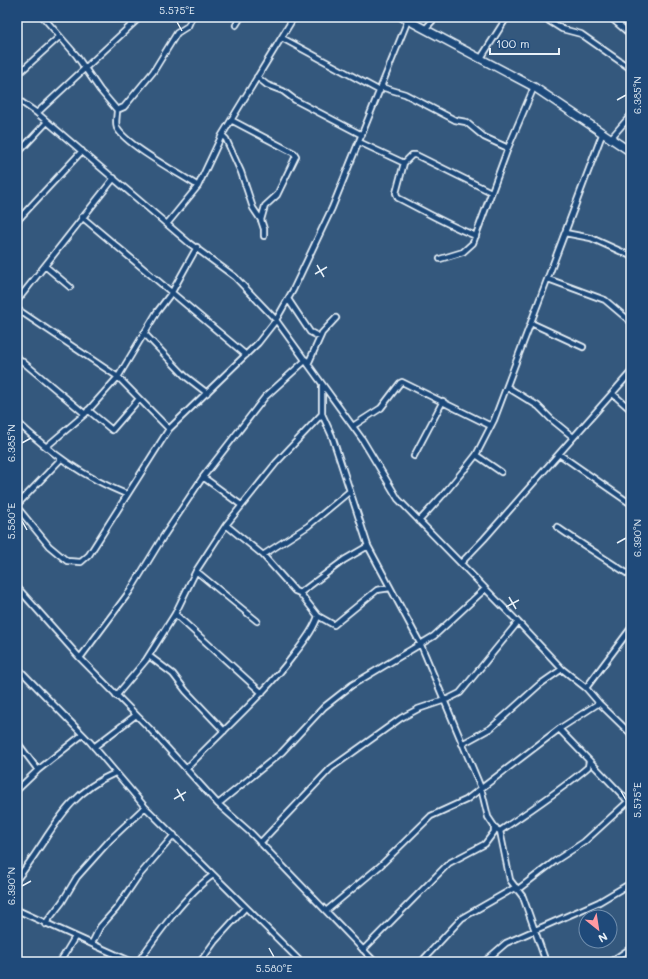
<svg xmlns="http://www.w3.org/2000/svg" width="648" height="979" font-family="Mali,sans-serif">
  <rect width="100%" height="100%" fill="#34587d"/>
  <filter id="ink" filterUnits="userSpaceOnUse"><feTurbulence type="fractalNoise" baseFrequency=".025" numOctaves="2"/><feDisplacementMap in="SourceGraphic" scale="8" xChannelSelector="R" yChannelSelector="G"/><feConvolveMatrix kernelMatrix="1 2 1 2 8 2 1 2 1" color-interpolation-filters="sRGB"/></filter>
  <g filter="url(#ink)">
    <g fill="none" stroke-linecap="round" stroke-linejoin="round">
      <defs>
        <path id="minor" d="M43 17 76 55 100 90 117 110 124 107 153 72 177 33 188 26 192 17
          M543 17 562 29 581 34 631 69
          M610 17 631 35
          M236 25 241 17
          M425 29 436 17
          M282 38 380 91
          M481 58 507 17
          M17 75 59 37
          M257 77 267 85 283 91 295 100 362 135
          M381 87 405 94 455 120 466 122 484 137 508 148
          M17 99 37 113 189 243 235 277 276 320 362 439 398 499 518 622 562 669 586 688 599 703 631 734
          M117 110C117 116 115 123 117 128 126 145 180 174 198 186
          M37 113 140 17
          M231 120 294 153 296 156 277 195 265 206 261 220
          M222 135 226 139 241 172 253 208 261 220 264 229V236
          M611 138 631 115
          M359 142 404 163 396 193 398 198C424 211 449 226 476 236
          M17 154 47 122
          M404 163 412 155H416L491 192
          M82 217 246 355
          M17 221 82 151
          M167 224 198 186 222 135 294 17
          M565 233 591 238 631 256
          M440 259 463 252 473 243 508 148 534 87
          M45 266 70 287
          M548 279 605 300 631 322
          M288 299 310 332 320 337
          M17 301 114 178
          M17 309 118 377 169 429
          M531 323 583 347
          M144 333 185 376 207 393
          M17 357 85 414
          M308 364 322 333 336 318
          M322 386V414L332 436 368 546 421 645 481 788 488 817 496 829 500 831 510 880 523 897 546 962
          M507 387 538 406 551 419 573 437
          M613 394 631 410
          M88 410 112 430 139 399
          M17 422C52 454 82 476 126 494
          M353 426 381 408 400 383 402 382 491 426
          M46 447 85 414 118 377 157 312 172 292 197 247
          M559 454 631 504
          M476 455 501 472
          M414 456 443 401
          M465 469 476 455 494 420 603 132
          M203 477 241 505
          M443 495 463 471
          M17 505 61 459
          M17 507 49 546 67 561 81 562 89 555 169 429 258 343 276 320 293 290 332 208 408 20
          M419 521 441 497
          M557 527C581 544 606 559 631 576
          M263 555 308 526 350 491
          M461 563 484 539 631 372
          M196 571 257 621
          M17 587 80 658 150 729 218 804 252 834 375 962
          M300 593 344 560 368 546
          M175 614 262 693
          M318 616 334 625 377 590 390 588
          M149 656 173 674 186 691 224 731
          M80 658 130 591 163 537 203 477 265 397 306 360
          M17 667 90 742 145 807 301 962
          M586 688 631 628
          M116 696 146 660 175 614 196 571 226 525 276 463 322 414
          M559 729 626 799
          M17 742 38 770 82 735
          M462 744 491 728 539 685 562 669
          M94 747 136 715
          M186 769C223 730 264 695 296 652 304 642 314 629 318 616L300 593 295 591 263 555 226 525
          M17 790 38 770
          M218 804 282 752 324 707 352 685 434 636 485 589
          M500 831C530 810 560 791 588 767L589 761
          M260 843 331 768 401 718 418 709 448 699 460 693 518 622
          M17 879C51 837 62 796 115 773
          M517 890 555 861 584 842 631 799
          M17 910 132 962
          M326 911 380 866 431 816 466 800 559 729 599 703
          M45 924 62 902 77 877 110 840 145 807
          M92 943 100 927 116 909 137 878 174 835
          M363 950 449 863 485 844 494 832V828H496
          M60 962 75 937
          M138 962C157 935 186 894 213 875
          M200 962 215 941 245 908
          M421 962 462 918 516 887
          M484 962 506 943 599 902 631 883
          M610 962 631 948"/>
        <path id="primary" d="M402 17 534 87 631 152"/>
      </defs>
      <use href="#minor" stroke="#e8f1f8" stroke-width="8"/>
      <use href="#primary" stroke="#e8f1f8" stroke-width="10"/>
      <use href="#minor" stroke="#1f4a7a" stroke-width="4.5"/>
      <use href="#primary" stroke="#1f4a7a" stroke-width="7"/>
    </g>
  </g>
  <path fill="none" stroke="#e8f1f8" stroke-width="1.5" d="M177 22 182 31M617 100 626 95M317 265 324 277M315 274 327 267M22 443 31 438M22 521 27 530M617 543 626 538M509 597 516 609M506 607 519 600M177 789 184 801M621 791 626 800M174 799 186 792M22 886 31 881M269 948 274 957"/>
  <rect width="648" height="979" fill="none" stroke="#1f4a7a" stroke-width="44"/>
  <g transform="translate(598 929) rotate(150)"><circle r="19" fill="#1f4a7a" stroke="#6f8dac"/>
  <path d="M0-3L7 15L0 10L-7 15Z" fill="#ff9aa2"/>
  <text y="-6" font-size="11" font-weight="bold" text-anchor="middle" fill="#e8f1f8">N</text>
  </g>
  <path d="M490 48v6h69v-6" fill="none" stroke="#e8f1f8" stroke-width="2"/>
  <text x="496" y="48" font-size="12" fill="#e8f1f8" stroke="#1f4a7a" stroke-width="3" paint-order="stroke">100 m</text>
  <rect x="22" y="22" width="604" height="935" fill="none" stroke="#e8f1f8" stroke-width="1.5"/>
  <g font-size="10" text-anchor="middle" fill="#e8f1f8">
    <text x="177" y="14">5.575°E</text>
    <text transform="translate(637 95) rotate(-90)" y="4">6.385°N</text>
    <text transform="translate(11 443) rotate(-90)" y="4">6.385°N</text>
    <text transform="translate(11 521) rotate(-90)" y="4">5.580°E</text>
    <text transform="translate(637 538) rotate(-90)" y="4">6.390°N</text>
    <text transform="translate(637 800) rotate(-90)" y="4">5.575°E</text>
    <text transform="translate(11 886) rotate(-90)" y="4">6.390°N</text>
    <text x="274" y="972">5.580°E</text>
  </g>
</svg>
